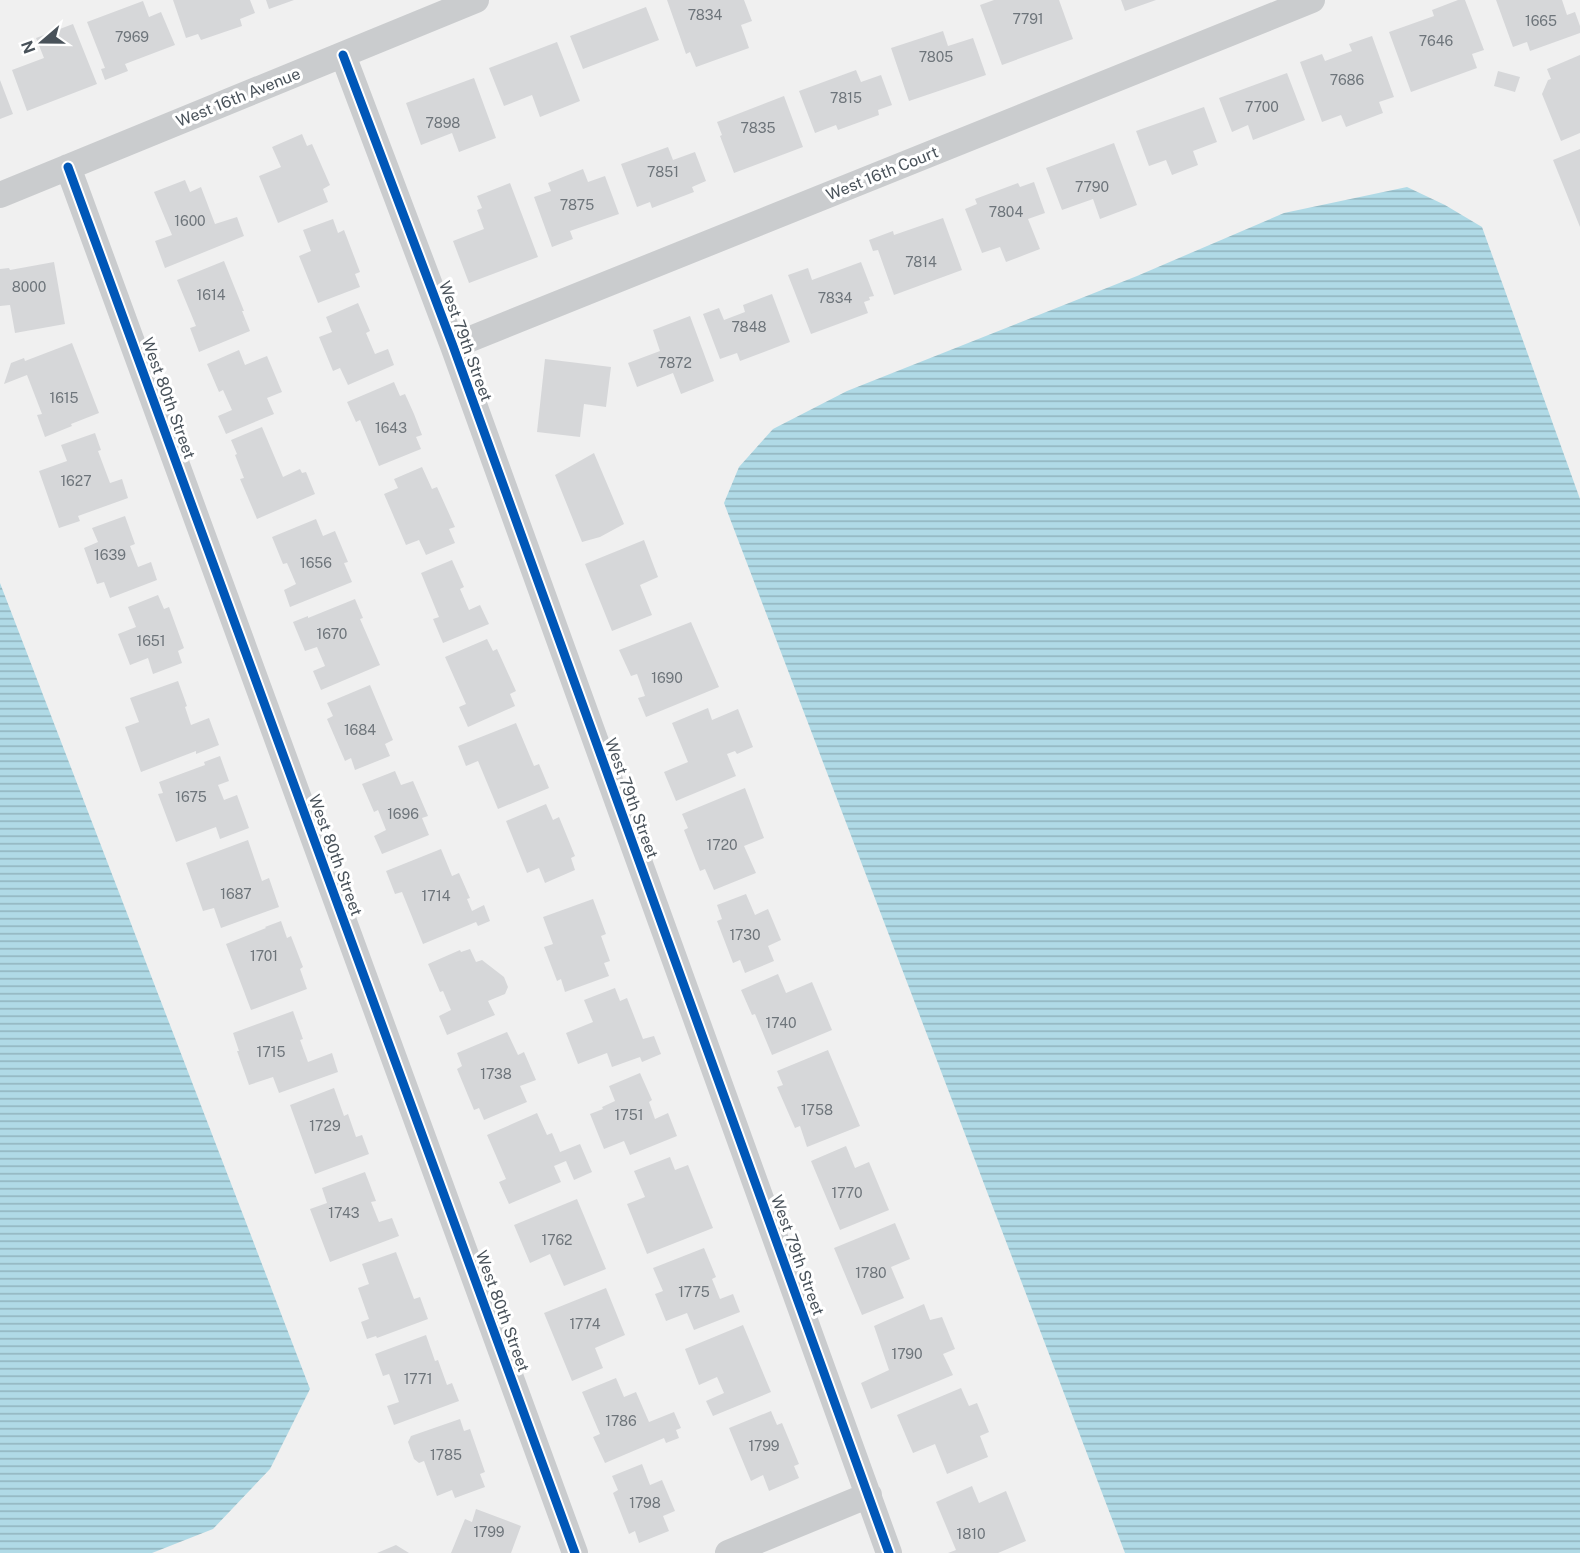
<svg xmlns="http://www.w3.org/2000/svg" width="1580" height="1553" font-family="'Public Sans',sans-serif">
  <defs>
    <pattern id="water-rules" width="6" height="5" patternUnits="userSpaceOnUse" patternTransform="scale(1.5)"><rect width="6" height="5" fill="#b0dae6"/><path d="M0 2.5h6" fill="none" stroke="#91b3bd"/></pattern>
  </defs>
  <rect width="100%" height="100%" fill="#f0f0f0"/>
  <path fill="url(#water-rules)" d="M1407 187 1445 205 1482 227 1580 499V1553H1125L724 503 739 467 773 429 847 391 1137 276 1284 213Z
    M0 583 310 1389 270 1469 213 1529 152 1553H0Z"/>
  <path fill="#d6d7d9" d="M173 0H250L255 13 240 19 242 26 201 40 198 34 186 38Z
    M266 0H294L269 9Z
    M667 0H744L752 21 741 25 749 48 696 67 690 52 686 54Z
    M994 0H1059L1073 39 1002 65 980 5Z
    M1121 0H1156L1125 11Z
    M1458 0H1465L1484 50 1472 54 1477 68 1411 92 1389 32 1434 16 1432 10Z
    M1496 0H1562L1567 15 1575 12 1580 26V33L1530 51 1527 42 1513 47Z
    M143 1 149 17 161 12 175 45 125 64 128 71 105 80 101 69 105 68 87 22Z
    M646 7 659 40 583 69 570 36Z
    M73 24 97 84 27 111 12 70 44 58 36 38Z
    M943 31 948 46 973 38 986 75 909 101 891 48Z
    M1372 36 1394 97 1379 102 1383 113 1346 127 1341 115 1322 122 1300 62 1322 54 1325 61 1352 51 1349 44Z
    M557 42 580 101 540 117 532 95 504 106 489 68Z
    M1580 55V133L1561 141 1542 94 1548 80 1551 79 1547 69Z
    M856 70 861 82 881 75 892 105 878 110 879 115 838 130 836 125 815 133 799 91Z
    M1498 71 1520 77 1515 92 1494 86Z
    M1287 73 1305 120 1253 140 1248 125 1232 132 1219 98Z
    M474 78 496 138 459 152 452 133 421 145 406 103Z
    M0 80 13 114 0 119Z
    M784 96 803 147 734 173 720 136 722 135 717 122Z
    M1204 107 1217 142 1193 151 1198 165 1172 175 1166 160 1149 166 1136 131Z
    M302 134 307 146 312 144 330 185 323 189 328 202 278 223 259 176 281 167 272 147Z
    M1114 143 1137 205 1100 219 1093 199 1062 210 1046 168Z
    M668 147 673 160 695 152 706 181 692 187 694 192 652 208 650 202 637 207 621 164Z
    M1580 149V227L1553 160Z
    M583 169 588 182 605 176 619 214 570 231 573 239 552 247 534 197 551 191 548 183Z
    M185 180 190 192 201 187 215 224 237 217 244 236 165 268 155 241 172 235 154 192Z
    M1034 182 1045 213 1028 219 1040 249 1006 262 1000 247 982 253 965 209 977 204 975 199 1018 183 1020 187Z
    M510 183 538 257 469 283 453 241 484 229 477 210 482 208 477 196Z
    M943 218 962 270 894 295 878 250 873 251 869 240 893 231 894 235Z
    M333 219 338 233 344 230 360 272 355 274 360 287 318 303 299 256 311 251 303 230Z
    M224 261 244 311H242L250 331 199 352 190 328 196 326 177 280Z
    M54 262 65 324 15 333 10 305 0 306V269L9 268 10 270Z
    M861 262 874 296 869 297 870 300 864 302 868 313 811 334 788 275 808 268 812 280Z
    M772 294 790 342 740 361 737 353 720 359 703 314 719 308 724 320 745 312 743 305Z
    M358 303 370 331 366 333 375 354 388 349 394 365 348 385 340 368 333 371 319 337 332 332 326 317Z
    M690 316 714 381 681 394 673 373 637 387 628 363 660 351 653 330Z
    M72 343 99 413 71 424 72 426 45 437 37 415 42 414 27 375 4 384 11 363 24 358 25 361Z
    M239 350 245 365 267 356 282 392 267 398 274 414 226 434 218 416 232 410 223 390 219 392 207 364Z
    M545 359 611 367 606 407 584 404 580 437 537 432Z
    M394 382 400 396 405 394 414 414 422 435 416 437 421 449 379 466 360 420 356 422 347 402Z
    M262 427 283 477 300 469 302 473 306 472 315 494 257 519 240 479 244 478 235 455 237 454 231 440Z
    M95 433 101 450 98 451 110 483 122 479 128 498 78 516 80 521 59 528 39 471 67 461 61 445Z
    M594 453 624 524 600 537 582 542 555 475Z
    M422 467 432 489 437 487 455 527 449 529 455 543 426 555 419 540 406 545 384 494 398 488 394 479Z
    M125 516 135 544 130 546 138 567 151 562 157 580 110 598 104 582 97 584 84 548 98 542 92 528Z
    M316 519 323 536 335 531 348 562 344 563 352 582 290 607 284 590 296 584 287 563 283 564 272 537Z
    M644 540 658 577 640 585 652 615 612 631 585 564Z
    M452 560 464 587 460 589 469 610 480 605 489 624 443 643 433 619 439 617 421 573Z
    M158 595 164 609 169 607 184 648 178 651 182 663 153 674 148 658 130 665 118 634 136 627 128 607Z
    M355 599 363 618 360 619 380 665 321 690 313 671 325 666 317 647 305 651 293 622 308 616V618Z
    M691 622 719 687 646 717 638 698 645 696 637 674 631 676 619 650Z
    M487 639 493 651 497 649 516 691 510 694 515 706 468 727 459 707 466 704 445 657Z
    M178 681 187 706 185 707 191 725 209 718 219 745 196 754V751L141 772 125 727 139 722 130 698Z
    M370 685 393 740 385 744 390 756 355 770 351 758 345 761 327 719 333 716 327 703Z
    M708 708 712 720 738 709 753 747 737 754 735 751 727 754 736 776 676 801 664 772 688 762 672 723Z
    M516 723 534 766 539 764 549 788 498 809 478 761 466 766 458 746Z
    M220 756 229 781 218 785 224 800 237 795 249 828 220 839 216 827 176 842 158 794 163 793 159 782 205 765 204 762Z
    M395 771 401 785 413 781 428 816 422 818 429 835 382 854 374 836 386 830 378 810 374 812 362 784Z
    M745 788 764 838 744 846 756 873 714 890 705 869 700 871 684 830 688 828 682 814Z
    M546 804 553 820 559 817 575 856 571 858 575 870 545 883 539 868 527 873 506 821Z
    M248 840 262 881 269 878 279 907 221 928 214 908 203 911 186 863Z
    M441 849 452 876 459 873 470 898 467 899 472 911 484 905 490 921 478 926 476 922 423 944 402 892 395 894 386 871Z
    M746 894 755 915 768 909 781 940 768 946 774 961 745 973 740 960 733 963 717 921 722 919 717 905Z
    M593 899 606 934 601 936 610 961 604 963 609 976 565 992 561 979 557 981 544 947 553 944 543 917Z
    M281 921 287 938 291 936 303 967 300 969 307 989 251 1010 226 944 266 928 265 927Z
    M470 949 476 962 482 960 504 977 508 987 505 994 488 1001 495 1015 447 1035 439 1016 451 1010 443 991 440 992 428 964 460 950 461 952Z
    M778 974 786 993 812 982 832 1030 772 1055 755 1014 752 1015 741 990Z
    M615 988 620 1001 627 998 643 1039 654 1036 661 1054 642 1062 640 1057 612 1067 607 1053 578 1064 566 1033 593 1022 584 1000Z
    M293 1011 303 1039 300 1040 308 1062 332 1053 338 1072 279 1093 273 1077 249 1085 237 1051H239L233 1033Z
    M507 1032 518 1055 524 1052 536 1080 520 1086 527 1102 484 1120 479 1108 474 1110 457 1069 462 1066 457 1053Z
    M828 1050 860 1126 807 1147 800 1126 795 1128 777 1087 783 1085 777 1071Z
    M640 1073 652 1100 649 1102 655 1119 668 1113 677 1136 630 1155 624 1141 604 1149 590 1114 603 1109 602 1107 615 1101 609 1086Z
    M334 1088 344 1116 348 1114 356 1137 362 1135 369 1154 315 1174 290 1105Z
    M537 1113 547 1135 552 1133 560 1152 580 1144 592 1172 574 1180 566 1161 554 1166 561 1182 509 1204 499 1182 506 1179 487 1135Z
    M846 1146 855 1168 869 1162 889 1210 840 1230 811 1161Z
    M670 1157 675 1170 688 1165 713 1228 647 1254 627 1204 645 1197 634 1171Z
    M365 1172 376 1201 371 1202 379 1222 392 1218 399 1236 330 1262 310 1209 327 1203 322 1188Z
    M577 1199 606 1269 564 1286 550 1254 530 1263 514 1225Z
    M895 1223 910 1259 891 1267 904 1298 862 1315 834 1248Z
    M704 1248 716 1277 712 1279 720 1299 733 1294 740 1312 694 1330 687 1313 666 1321 655 1294 663 1291 653 1268Z
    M396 1252 414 1299 420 1297 428 1319 377 1338 376 1336 367 1339 361 1322 369 1319 358 1288 369 1284 362 1264Z
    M606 1288 625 1335 595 1348 603 1368 572 1381 544 1313Z
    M924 1304 930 1320 942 1317 955 1349 943 1354 953 1375 871 1409 861 1383 889 1370 874 1326Z
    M743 1325 771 1392 713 1416 706 1401 724 1393 717 1377 699 1385 685 1349Z
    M426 1335 435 1361 438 1360 447 1385 452 1383 459 1401 394 1425 387 1406 399 1402 389 1374 383 1376 375 1354Z
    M616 1378 624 1397 636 1392 649 1422 674 1412 681 1428 676 1430 679 1438 666 1443 664 1438 605 1463 593 1437 600 1434 582 1392Z
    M961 1388 969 1406 977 1403 989 1432 980 1436 988 1457 947 1474 935 1444 913 1453 897 1415Z
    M771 1411 777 1425 782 1423 799 1464 794 1466 799 1478 769 1491 763 1475 751 1481 729 1428Z
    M460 1419 464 1431 470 1429 485 1472 480 1474 485 1487 455 1498 452 1490 437 1496 424 1461 419 1463 414 1459 408 1442 411 1436Z
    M642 1464 650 1485 662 1480 675 1511 663 1516 669 1531 639 1543 635 1531 629 1534 613 1493 618 1490 612 1476Z
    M972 1486 979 1503 1006 1491 1026 1541 998 1553H948L956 1550 936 1502Z
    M476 1509 521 1526 511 1553H451L465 1519 472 1522Z
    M396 1545 409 1553H377Z"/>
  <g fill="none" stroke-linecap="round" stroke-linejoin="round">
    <path stroke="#caccce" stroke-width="26" d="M343 55 453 346 889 1553
      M68 167 575 1553
      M0 195 476 0
      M453 346 1312 0
      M728 1553 869 1495"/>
    <defs>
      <path id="cycleway" d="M343 55 453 346 889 1553
        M68 167 575 1553"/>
    </defs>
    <use href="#cycleway" stroke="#fff" stroke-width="13"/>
    <use href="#cycleway" stroke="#0057b8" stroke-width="9"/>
  </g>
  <g text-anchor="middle" stroke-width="6" stroke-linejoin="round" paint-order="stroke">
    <g font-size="14" fill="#6e757b">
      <text x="705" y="20">7834</text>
      <text x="1028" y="24">7791</text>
      <text x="1541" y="26">1665</text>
      <text x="132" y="42">7969</text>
      <text x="1436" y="46">7646</text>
      <text x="936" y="62">7805</text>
      <text x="1347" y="85">7686</text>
      <text x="846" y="103">7815</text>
      <text x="1262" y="112">7700</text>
      <text x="443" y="128">7898</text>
      <text x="758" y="133">7835</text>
      <text x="663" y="177">7851</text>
      <text x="1092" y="192">7790</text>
      <text x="577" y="210">7875</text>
      <text x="1006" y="217">7804</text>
      <text x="190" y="226">1600</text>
      <text x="921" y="267">7814</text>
      <text x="29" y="292">8000</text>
      <text x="211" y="300">1614</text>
      <text x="835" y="303">7834</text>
      <text x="749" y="332">7848</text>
      <text x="675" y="368">7872</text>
      <text x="64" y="403">1615</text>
      <text x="391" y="433">1643</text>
      <text x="76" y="486">1627</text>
      <text x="110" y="560">1639</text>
      <text x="316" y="568">1656</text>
      <text x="332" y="639">1670</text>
      <text x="151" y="646">1651</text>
      <text x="667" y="683">1690</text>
      <text x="360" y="735">1684</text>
      <text x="191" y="802">1675</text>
      <text x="403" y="819">1696</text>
      <text x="722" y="850">1720</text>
      <text x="236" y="899">1687</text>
      <text x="436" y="901">1714</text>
      <text x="745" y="940">1730</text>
      <text x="264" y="961">1701</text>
      <text x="781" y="1028">1740</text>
      <text x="271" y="1057">1715</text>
      <text x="496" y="1079">1738</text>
      <text x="817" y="1115">1758</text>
      <text x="629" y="1120">1751</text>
      <text x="325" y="1131">1729</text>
      <text x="847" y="1198">1770</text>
      <text x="344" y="1218">1743</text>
      <text x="557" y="1245">1762</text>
      <text x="871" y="1278">1780</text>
      <text x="694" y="1297">1775</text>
      <text x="585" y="1329">1774</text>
      <text x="907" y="1359">1790</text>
      <text x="418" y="1384">1771</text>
      <text x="621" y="1426">1786</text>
      <text x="764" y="1451">1799</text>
      <text x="446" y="1460">1785</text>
      <text x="645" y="1508">1798</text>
      <text x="489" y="1537">1799</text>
      <text x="971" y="1539">1810</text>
    </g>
    <g font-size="16" fill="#49525a" stroke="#fff">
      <text transform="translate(238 97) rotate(-22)" y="6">West 16th Avenue</text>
      <text transform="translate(882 173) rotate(-22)" y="6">West 16th Court</text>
      <text transform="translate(466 341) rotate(70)" y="6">West 79th Street</text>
      <text transform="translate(169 398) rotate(70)" y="6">West 80th Street</text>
      <text transform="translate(632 798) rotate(70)" y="6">West 79th Street</text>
      <text transform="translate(336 855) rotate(70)" y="6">West 80th Street</text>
      <text transform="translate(798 1255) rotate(70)" y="6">West 79th Street</text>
      <text transform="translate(503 1311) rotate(70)" y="6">West 80th Street</text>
    </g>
  </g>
  <g transform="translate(42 42) rotate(250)" stroke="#ffffff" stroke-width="4.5" paint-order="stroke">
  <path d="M0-4.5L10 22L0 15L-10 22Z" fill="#49525a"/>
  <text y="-9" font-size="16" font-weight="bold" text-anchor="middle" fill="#49525a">N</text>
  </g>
</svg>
